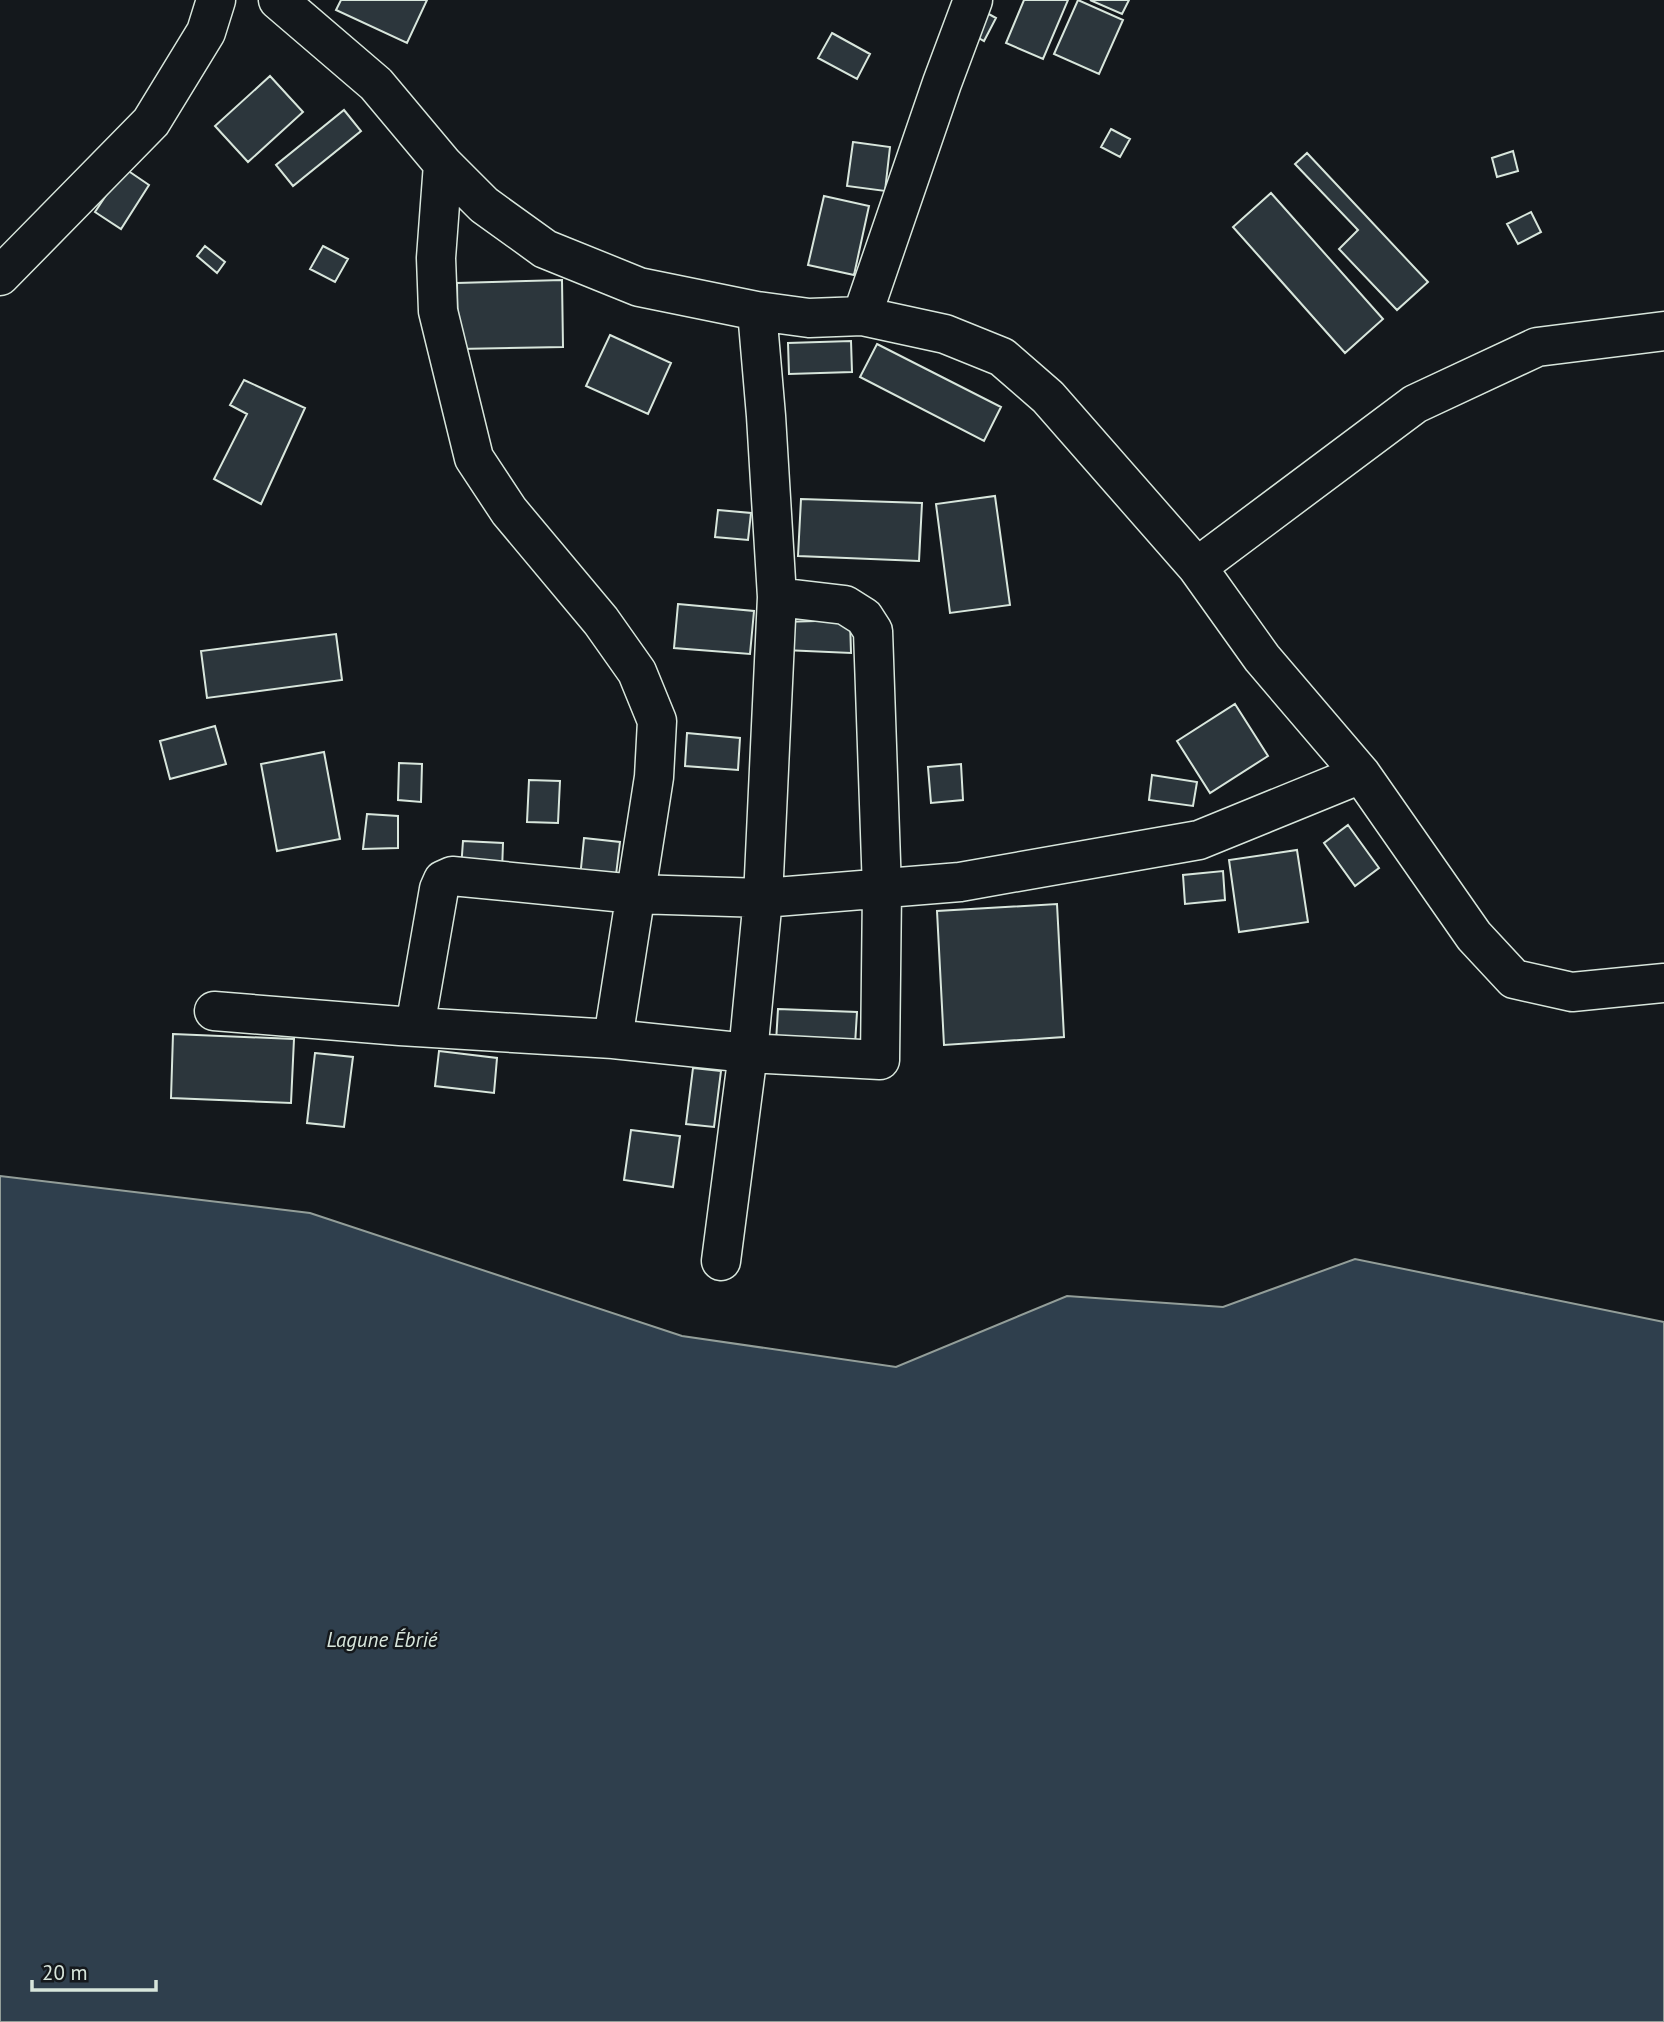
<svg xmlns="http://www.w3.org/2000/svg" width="1664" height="2022" font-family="'PT Sans',sans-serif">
  <rect width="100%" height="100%" fill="#14181c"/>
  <path fill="#2f3f4d" stroke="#939e99" stroke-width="2" d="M0 1176 310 1213 682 1336 896 1367 1067 1296 1223 1307 1355 1259 1664 1322V2022H0Z"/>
  <path fill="#2c363c" stroke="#d8e6dc" stroke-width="2" d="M341 0H427L407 43 336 10Z
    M1024 0H1068L1043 59 1006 43Z
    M1078 0 1123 20 1099 74 1054 54Z
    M1090 0H1129L1122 14Z
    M976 7 996 18 984 41 963 29Z
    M832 33 870 54 857 79 818 58Z
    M270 76 303 112 248 162 215 126Z
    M344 110 361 131 293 186 276 165Z
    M1111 129 1130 139 1120 157 1101 147Z
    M853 142 890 147 885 191 847 186Z
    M1513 151 1518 171 1497 177 1492 158Z
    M1307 153 1428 282 1397 310 1339 249 1358 230 1295 164Z
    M124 168 149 185 121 229 95 212Z
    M1271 193 1383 319 1345 353 1233 227Z
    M824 196 869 206 854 275 808 265Z
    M1531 212 1541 232 1518 244 1507 224Z
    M205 246 225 262 217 273 197 256Z
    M323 246 348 259 335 282 310 269Z
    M562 280 563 347 458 349 457 283Z
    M610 335 671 363 648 414 586 386Z
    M851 341 852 372 789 374 788 343Z
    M877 344 1001 407 984 441 860 377Z
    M244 380 305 408 261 504 214 479 247 414 230 405Z
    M995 496 1010 605 950 613 936 504Z
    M801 499 922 503 919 561 798 556Z
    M718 510 751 513 748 540 715 537Z
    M678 604 754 611 750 654 674 648Z
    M850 620 851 653 784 650 782 622Z
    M336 634 342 680 207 698 201 651Z
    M1235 704 1268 756 1210 793 1177 741Z
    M215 726 226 764 170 779 160 741Z
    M687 733 740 738 738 770 685 766Z
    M324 752 340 839 277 851 261 764Z
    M399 763 422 764 421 802 398 800Z
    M961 764 963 800 931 803 928 767Z
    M1152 775 1197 782 1193 806 1149 800Z
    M529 780 560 781 558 823 527 822Z
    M367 814 398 816V848L363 849Z
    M1348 825 1379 868 1355 886 1324 843Z
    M584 838 620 842 615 883 580 878Z
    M463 841 503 843 502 871 461 869Z
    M1297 850 1308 922 1239 932 1229 860Z
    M1223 871 1225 900 1185 904 1183 875Z
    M1057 904 1064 1037 944 1045 937 911Z
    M778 1009 857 1012 855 1045 776 1042Z
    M173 1034 294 1039 291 1103 171 1098Z
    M439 1051 497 1058 494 1093 435 1086Z
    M315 1053 353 1057 344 1127 307 1123Z
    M693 1068 721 1071 714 1127 686 1124Z
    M631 1130 680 1136 673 1187 624 1180Z"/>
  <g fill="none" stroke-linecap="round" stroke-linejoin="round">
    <defs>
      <path id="minor" d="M278 0 376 84 443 164 484 205 545 249 639 287 757 311 809 318 862 316 945 334 1002 357 1048 397 1197 567 1262 658 1361 774 1474 936 1514 979 1572 992 1664 983
        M443 164 436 258 438 311 474 458 509 511 601 621 637 672 657 721 654 777 613 1039
        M0 276 151 122 206 32 216 0
        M862 316 942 83 973 0
        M1197 567 1415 404 1537 347 1664 331
        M214 1011 400 1026 613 1039 748 1053 880 1060 882 890 873 631 864 617 845 605 777 597
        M415 1027 439 889 443 880 452 876 635 894 763 898 960 882 1199 840 1361 774
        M721 1261 748 1053 763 898 777 597 766 416 757 311"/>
    </defs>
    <use href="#minor" stroke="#d8e6dc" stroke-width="41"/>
    <use href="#minor" stroke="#14181c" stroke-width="38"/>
  </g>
  <g text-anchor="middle" stroke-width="5" stroke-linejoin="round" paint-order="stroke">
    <g font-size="21" font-style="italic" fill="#d8e6dc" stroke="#14181c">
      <text x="382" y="1647">Lagune Ébrié</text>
    </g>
  </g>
  <path d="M32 1980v10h124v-10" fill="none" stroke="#d8e6dc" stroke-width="3.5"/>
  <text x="42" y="1980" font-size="21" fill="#d8e6dc" stroke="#14181c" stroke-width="5" paint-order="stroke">20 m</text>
</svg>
